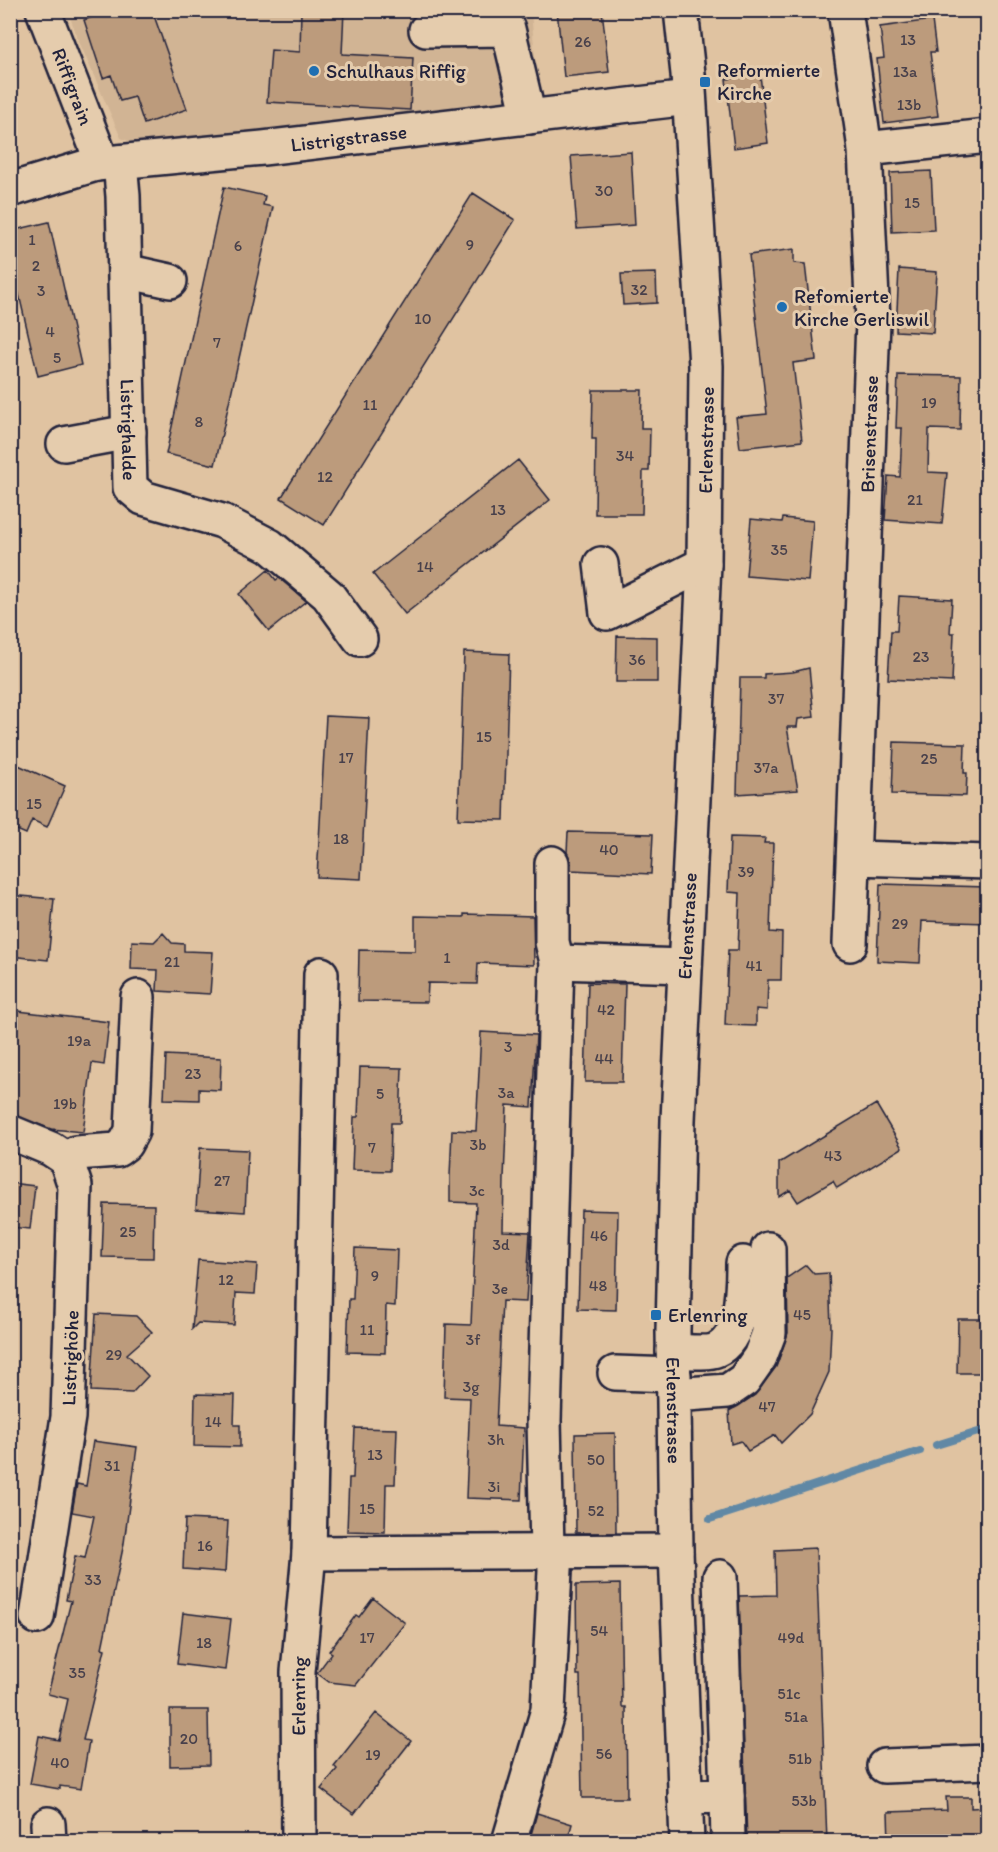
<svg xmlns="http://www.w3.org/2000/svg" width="998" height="1852" font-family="Itim,sans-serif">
  <rect width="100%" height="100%" fill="#e0c3a1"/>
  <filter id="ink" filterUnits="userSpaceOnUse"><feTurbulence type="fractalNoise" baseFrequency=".0167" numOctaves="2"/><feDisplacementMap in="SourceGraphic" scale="12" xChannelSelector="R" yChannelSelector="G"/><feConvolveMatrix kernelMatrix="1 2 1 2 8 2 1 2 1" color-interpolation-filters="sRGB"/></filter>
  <g filter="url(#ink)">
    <path fill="#d1b494" d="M68 11H531L539 105 142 146 121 138 77 37Z"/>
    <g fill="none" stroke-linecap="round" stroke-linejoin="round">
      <path stroke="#6088a5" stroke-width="8" d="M936 1445 988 1429
        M710 1519 920 1451"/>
    </g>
    <path fill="#bc9b7c" stroke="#22223b" stroke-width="1.5" d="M113 10H152L187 109 144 124 135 97 120 101 111 75 103 78 84 20Z
      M301 10H344L342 54 413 58 410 110 267 102 271 50 300 52Z
      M557 10H602L609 72 564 77Z
      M932 20 936 52H930L938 116 884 123 877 59 884 58 880 27Z
      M760 75 768 143 734 148 726 79Z
      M631 152 635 225 577 229 571 156Z
      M931 171 934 230 892 232 890 173Z
      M224 187 265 196 263 205 273 207 215 465 166 454Z
      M473 193 515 220 324 525 281 498Z
      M49 222 81 365 38 376 10 256V231Z
      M794 249V263L805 264 816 360 793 363 802 441 740 448 736 417 767 414 749 255Z
      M899 269 937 272 933 333 896 331Z
      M656 273 657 303 623 305 621 274Z
      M898 375 961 376 960 430 929 429 928 472 947 473 942 524 885 520 888 476 900 477 902 428H896Z
      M593 390H642L641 428H650L649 471H643L642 514H595L596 439H592Z
      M518 460 550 500 405 614 373 574Z
      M783 518 813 521 808 581 746 576 751 519 782 522Z
      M268 570 276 580 279 578 306 601 269 631 239 594Z
      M899 596 952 599 950 633H954L952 682 888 679 891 631H897Z
      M617 636 657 637V682H616Z
      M464 652 509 654 504 820 458 819Z
      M809 668 814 717 798 719 797 727H787L798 790 737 794 740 678H764V674L793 672Z
      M326 716 369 718 361 879 317 877Z
      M894 742 965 744 964 773H967L966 796 892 794Z
      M16 764 65 786 47 827 32 820 26 834 10 827V776Z
      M568 832 653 834 651 874 571 870V862L567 852Z
      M730 837 765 838 764 843H773L770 932 782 933 781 980H768L767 1010 756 1009V1026L725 1025 728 950H738L740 893 728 892Z
      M880 884 987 887V923L922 921 920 963 877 961Z
      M10 895 54 899 48 960 10 956Z
      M464 914 533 916 534 965 478 963 477 984 428 983 427 1002 358 1001 359 950 415 951V916L464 917Z
      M163 933 172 943 184 944V951L213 952 210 994 157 991 158 970 131 969 132 941 154 942Z
      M588 983 625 984 622 1082H585Z
      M10 1010 109 1022 104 1065 92 1063 83 1132 51 1129 10 1114Z
      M481 1032 536 1035 532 1107 507 1105 504 1178 503 1231 530 1232 526 1302 502 1301 496 1426 524 1428 521 1500 466 1498 470 1398 444 1397 446 1324 471 1325 476 1203 450 1202V1176L452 1130 476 1131Z
      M166 1055 221 1058 220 1090 199 1089V1100L164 1099Z
      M360 1067 402 1068 400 1123H391L390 1171 352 1170 354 1117H358Z
      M876 1104 902 1148 837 1188 833 1181 798 1202 790 1190 779 1197V1163Z
      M200 1148 248 1150 245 1212 196 1209Z
      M10 1183 35 1186 30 1229 10 1227Z
      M104 1204 154 1205 153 1258 102 1257Z
      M581 1210 618 1211 616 1310 578 1309Z
      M355 1248 397 1250 395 1306 386 1305 385 1353 347 1352 349 1299H353Z
      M198 1260 257 1264 255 1294 236 1293 234 1325 198 1323 192 1329Z
      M806 1265 814 1274 829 1273 831 1328 829 1372 810 1414 781 1443 775 1435 748 1451 741 1441 731 1444 729 1411 755 1395 776 1367 788 1333 787 1278Z
      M96 1314 136 1316 152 1332 127 1354 148 1376 132 1393 91 1391Z
      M958 1319H987V1373H957Z
      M195 1394 235 1395 234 1425H240V1447L194 1446Z
      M355 1428 397 1429 395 1484H386L385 1532 347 1531 349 1478H353Z
      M615 1433 616 1533H576L575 1434Z
      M93 1441 137 1447 124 1543 102 1648 105 1649 83 1740 89 1741 81 1789 60 1786V1789L30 1784 39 1736 59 1740 68 1699 48 1694 71 1601 66 1600 75 1556 85 1558 94 1516 72 1512 77 1484 86 1486Z
      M185 1519 228 1521 225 1572 183 1569Z
      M816 1548 827 1842H747L739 1596 776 1595 775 1550Z
      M620 1584 622 1707H626L627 1798H582L580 1675H577L576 1585Z
      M373 1598 405 1623 356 1685 329 1682 317 1673 332 1653 329 1651 356 1615 359 1617Z
      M183 1613 231 1619 225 1670 177 1664Z
      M170 1710H208L209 1765 170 1766Z
      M376 1713 411 1741 354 1814 321 1789 337 1769 334 1766Z
      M946 1797H971V1808L987 1807V1842H889L888 1812 947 1810Z
      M537 1813 572 1824 567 1842H529Z"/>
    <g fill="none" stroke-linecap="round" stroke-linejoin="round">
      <defs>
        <g id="minor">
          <path id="s1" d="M43 10 97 149 96 164"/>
          <path id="s2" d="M681 10 688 74 706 366 704 564 678 1120 673 1331 676 1551 687 1842"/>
          <path d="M845 10 865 149 873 321 850 944"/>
          <path d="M426 30 508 29 529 117"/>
          <path d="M865 149 988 136"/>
          <path id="s3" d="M120 162 123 196 130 487 143 498 222 521 270 546 328 595 360 639"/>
          <path id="s4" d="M10 190 96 164 263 148 689 98"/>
          <path d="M125 271 170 281"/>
          <path d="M64 444 129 432"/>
          <path d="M601 564 607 613 704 564"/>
          <path d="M854 858 988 862"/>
          <path d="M557 962 685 966"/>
          <path d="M321 974 309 1553 676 1551"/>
          <path d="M10 1132 51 1149 66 1159 75 1186 68 1417 37 1617"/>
          <path d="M66 1159 76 1153 117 1150 125 1144 132 1131 138 997"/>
          <path d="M673 1351C683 1351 707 1354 716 1350 743 1338 743 1288 743 1263"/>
          <path d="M615 1373 674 1375"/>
          <path d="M674 1395 728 1391 744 1380 760 1357 769 1333 768 1249"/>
          <path d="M547 1550 544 1420 557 962 552 942V863"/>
          <path d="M884 1766 988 1762"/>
          <path d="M727 1796 728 1842"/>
          <path d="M685 1797 727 1796 720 1577"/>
          <path d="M48 1824 49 1842"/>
          <path id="s5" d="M299 1842 298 1672 309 1553"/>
          <path d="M509 1842 548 1710 556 1550"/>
        </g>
      </defs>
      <use href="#minor" stroke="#22223b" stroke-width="38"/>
      <use href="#minor" stroke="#e5ccad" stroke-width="33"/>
    </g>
  </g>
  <g fill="#1f6fb2" stroke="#e5ccad" stroke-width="2">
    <circle cx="314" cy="71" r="6"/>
    <rect x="699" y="76" width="12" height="12" rx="3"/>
    <circle cx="782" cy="307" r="6"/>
    <rect x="650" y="1309" width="12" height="12" rx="3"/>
  </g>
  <g text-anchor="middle" stroke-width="6" stroke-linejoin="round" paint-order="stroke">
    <g font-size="16" fill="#48404b">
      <text x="908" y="45">13</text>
      <text x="583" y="47">26</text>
      <text x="905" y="77">13a</text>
      <text x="909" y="110">13b</text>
      <text x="604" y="196">30</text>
      <text x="912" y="208">15</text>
      <text x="32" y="245">1</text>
      <text x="470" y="250">9</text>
      <text x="238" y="251">6</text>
      <text x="36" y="271">2</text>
      <text x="639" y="295">32</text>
      <text x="41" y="296">3</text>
      <text x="423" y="324">10</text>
      <text x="50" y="337">4</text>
      <text x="217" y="348">7</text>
      <text x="57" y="363">5</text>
      <text x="929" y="408">19</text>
      <text x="370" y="410">11</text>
      <text x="199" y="427">8</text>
      <text x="625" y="461">34</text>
      <text x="325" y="482">12</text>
      <text x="915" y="505">21</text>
      <text x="498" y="515">13</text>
      <text x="779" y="555">35</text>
      <text x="425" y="572">14</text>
      <text x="921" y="662">23</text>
      <text x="637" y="665">36</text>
      <text x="776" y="704">37</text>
      <text x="484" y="742">15</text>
      <text x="346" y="763">17</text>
      <text x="929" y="764">25</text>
      <text x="766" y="773">37a</text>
      <text x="34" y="809">15</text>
      <text x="341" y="844">18</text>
      <text x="609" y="855">40</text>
      <text x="746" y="877">39</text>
      <text x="900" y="929">29</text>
      <text x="447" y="963">1</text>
      <text x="172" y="967">21</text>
      <text x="754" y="971">41</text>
      <text x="606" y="1015">42</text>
      <text x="79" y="1046">19a</text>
      <text x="508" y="1052">3</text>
      <text x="604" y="1064">44</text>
      <text x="193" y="1079">23</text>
      <text x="506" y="1098">3a</text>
      <text x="380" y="1099">5</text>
      <text x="65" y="1109">19b</text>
      <text x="478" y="1150">3b</text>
      <text x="372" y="1153">7</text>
      <text x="833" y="1161">43</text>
      <text x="222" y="1186">27</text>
      <text x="477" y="1196">3c</text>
      <text x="128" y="1237">25</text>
      <text x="599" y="1241">46</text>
      <text x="501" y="1250">3d</text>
      <text x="375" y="1281">9</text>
      <text x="226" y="1285">12</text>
      <text x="598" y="1291">48</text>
      <text x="500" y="1294">3e</text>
      <text x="802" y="1320">45</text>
      <text x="367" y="1335">11</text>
      <text x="473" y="1345">3f</text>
      <text x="114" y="1360">29</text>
      <text x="471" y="1392">3g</text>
      <text x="767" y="1412">47</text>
      <text x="213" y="1427">14</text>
      <text x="496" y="1445">3h</text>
      <text x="375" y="1460">13</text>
      <text x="596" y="1465">50</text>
      <text x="112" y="1471">31</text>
      <text x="494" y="1492">3i</text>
      <text x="367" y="1514">15</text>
      <text x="596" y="1516">52</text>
      <text x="205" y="1551">16</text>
      <text x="93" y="1585">33</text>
      <text x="599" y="1636">54</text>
      <text x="367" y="1643">17</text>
      <text x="791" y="1643">49d</text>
      <text x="204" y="1648">18</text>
      <text x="77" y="1678">35</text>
      <text x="789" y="1699">51c</text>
      <text x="796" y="1722">51a</text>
      <text x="189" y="1744">20</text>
      <text x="604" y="1759">56</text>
      <text x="373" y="1760">19</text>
      <text x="800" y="1764">51b</text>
      <text x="60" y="1768">40</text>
      <text x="804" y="1806">53b</text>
    </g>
    <g font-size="20" fill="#22223b" stroke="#e5ccad" text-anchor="start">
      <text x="717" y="77">Reformierte<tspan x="717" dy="23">Kirche</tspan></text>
      <text x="326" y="78">Schulhaus Riffig</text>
      <text x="794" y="303">Refomierte<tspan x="794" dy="23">Kirche Gerliswil</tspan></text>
      <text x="668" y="1322">Erlenring</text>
    </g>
    <g font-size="20" fill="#22223b" stroke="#e5ccad">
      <text dy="7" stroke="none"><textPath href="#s1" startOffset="82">Riffigrain</textPath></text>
      <text dy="7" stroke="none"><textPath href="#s4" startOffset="344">Listrigstrasse</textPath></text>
      <text dy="7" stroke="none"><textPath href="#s3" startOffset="268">Listrighalde</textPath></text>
      <text transform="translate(869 434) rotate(-88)" y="7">Brisenstrasse</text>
      <text transform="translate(706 440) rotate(-89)" y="7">Erlenstrasse</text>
      <text transform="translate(687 926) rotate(-87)" y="7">Erlenstrasse</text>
      <text transform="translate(70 1358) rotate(-88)" y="7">Listrighöhe</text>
      <text dy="7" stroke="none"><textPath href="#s2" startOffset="1402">Erlenstrasse</textPath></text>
      <text dy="7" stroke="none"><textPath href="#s5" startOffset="146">Erlenring</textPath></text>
    </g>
  </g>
  <rect width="998" height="1852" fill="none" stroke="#e5ccad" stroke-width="36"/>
  <rect x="18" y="18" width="962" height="1816" fill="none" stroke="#22223b" stroke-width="2" filter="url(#ink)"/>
</svg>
